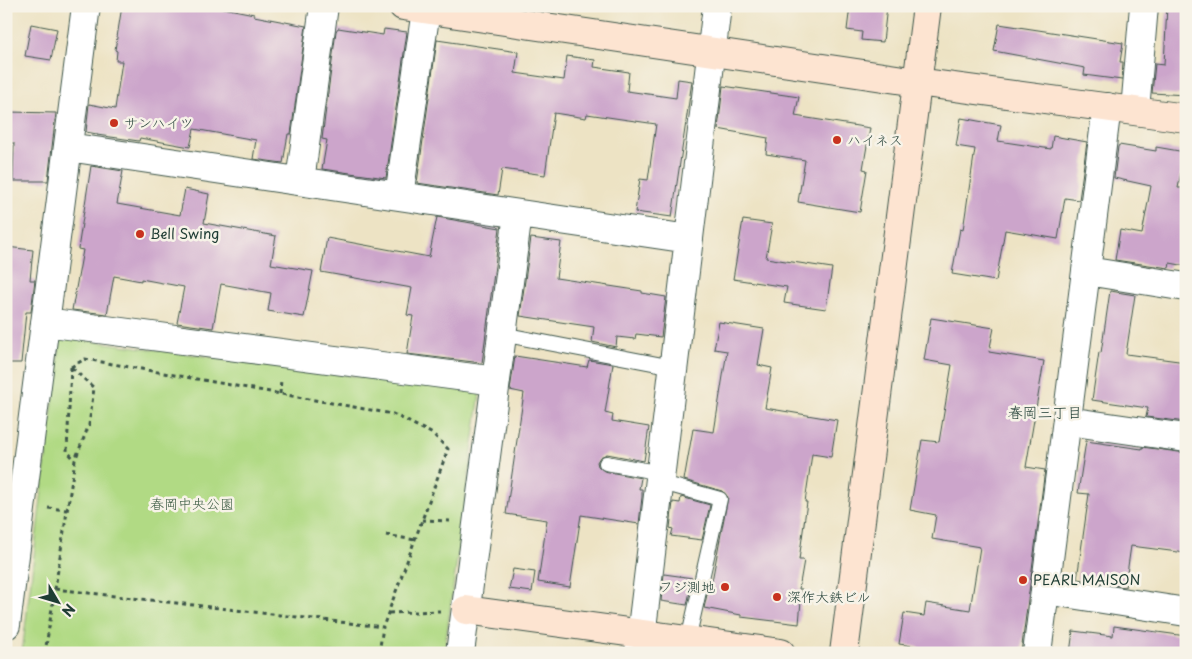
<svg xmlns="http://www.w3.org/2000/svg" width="1192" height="659" font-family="'Playpen Sans','Klee One',sans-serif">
  <rect width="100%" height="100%" fill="#f7f3e8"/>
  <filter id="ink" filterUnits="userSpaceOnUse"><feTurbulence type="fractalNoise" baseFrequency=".02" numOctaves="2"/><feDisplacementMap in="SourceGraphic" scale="10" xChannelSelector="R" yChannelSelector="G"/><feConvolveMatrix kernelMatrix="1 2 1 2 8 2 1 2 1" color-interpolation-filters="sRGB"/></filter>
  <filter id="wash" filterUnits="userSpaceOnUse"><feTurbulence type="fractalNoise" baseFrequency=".0096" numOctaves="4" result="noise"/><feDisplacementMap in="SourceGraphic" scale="20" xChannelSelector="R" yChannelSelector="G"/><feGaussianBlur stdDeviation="1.12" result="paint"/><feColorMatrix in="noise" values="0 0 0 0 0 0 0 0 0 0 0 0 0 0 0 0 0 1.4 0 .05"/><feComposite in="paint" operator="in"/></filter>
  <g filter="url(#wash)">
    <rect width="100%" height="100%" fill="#ede3c4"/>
    <path fill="#b1da84" stroke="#688c5c" d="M61 337 480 393 444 653H22Z"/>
    <g id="blocks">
      <path fill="#cca5cb" d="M122 6H213L254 14V16L306 26 291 134H288L283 163 253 159 256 140 194 129 190 147 140 138 139 141 97 135V134L86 132 89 104 115 109 122 61H116L117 51 115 50Z
        M850 6H887L883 42 861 40 862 32 847 30Z
        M1167 6H1186V95L1152 93 1155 64 1164 65Z
        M31 24 57 29 51 60 25 56Z
        M999 24 1123 43 1120 62H1123L1122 80 1084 75 1085 68 994 51Z
        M338 28 383 35 384 29 407 32 386 178 322 169 327 140 322 139 336 31Z
        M437 40 518 52 515 73 564 80 567 56 595 60 594 67 629 72 627 91 676 98 678 79 692 81 672 217 635 212 640 179 648 180 656 124 587 114 586 118 554 113 545 175 502 169 498 195 417 183Z
        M723 86 799 97 795 116 870 128 863 169 867 170 860 212 798 202 805 160 766 154 768 138 718 129Z
        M8 112 56 113 48 181H13L14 143H8Z
        M961 118 1001 125 998 141 1051 149 1053 136 1087 142 1079 200 1065 198 1058 239 1005 230 996 281 952 274 960 229 963 230 975 149 956 146Z
        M1119 145 1156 151V147L1185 152 1178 188H1186V266L1170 263 1169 268 1115 260 1120 230 1142 234 1151 186 1114 178 1118 147Z
        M91 166 123 171 117 204 180 215 185 189 209 194 204 223 276 236 271 264 313 271 304 317 268 311 271 293 221 284 213 328 177 323 184 287 141 279V281L114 276 107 314 72 310 83 250 78 249Z
        M437 217 500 228 482 363 407 354 413 316 407 315 412 288 321 272 327 238 429 257Z
        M743 220 772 224 766 258 832 268 826 309 784 303 787 287 733 279Z
        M531 238 561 242 556 278 642 291V293L666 297 661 337 636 334 635 339 617 337 616 347 592 342 594 327 520 316Z
        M6 247 33 250 30 280H35L31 312H26L21 363H6Z
        M1110 291 1135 295 1126 354 1186 362V422L1146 417 1148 408 1092 400 1099 352 1101 353Z
        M931 318 994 328 989 352 1044 361 1026 467 1045 470 1021 653H918L919 647 899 644 904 613 924 616 926 603 970 610 980 547 932 539 936 515 910 510 922 440 939 442 952 365 924 360Z
        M719 322 764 329 758 365 772 368 765 408 837 420 831 457 812 454 805 502H807L799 560H804L799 589H802L799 624 741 617V615L704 608 710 581H712L728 497 722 491 684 480 693 429 714 432 727 351 714 349Z
        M515 356 587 367 589 360 613 364 605 413 613 415 612 421 649 427 644 461 607 454 600 457 597 462 598 466 604 471 641 478 639 489H642V497L639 524 581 515 570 587 538 582 547 520 506 514 524 393 510 390Z
        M1086 441 1142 449V447L1186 453V553L1131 546 1125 587 1077 579 1089 494 1078 493Z
        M681 497 710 505 702 540 671 536 673 529 670 528 673 502 680 503Z
        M513 569 535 572 532 592 509 589Z
        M664 574 693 578 687 605 661 601Z
        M1114 626 1186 636V653H1070L1073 631 1113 636Z"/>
    </g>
  </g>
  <g filter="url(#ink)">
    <use href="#blocks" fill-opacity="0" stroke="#3e564a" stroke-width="1"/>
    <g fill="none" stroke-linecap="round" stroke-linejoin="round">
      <defs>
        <path id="lane" d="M502 334 673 367
          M606 463 661 473
          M659 482 720 499 688 640"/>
        <path id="street" d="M1135 110 1144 6
          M68 147 689 239
          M300 181 324 6
          M399 196 426 10
          M1087 271 1186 287
          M45 322 496 381
          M1067 421 1186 438
          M1045 590 1186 612
          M6 625 86 6
          M460 653 518 214
          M639 653 717 6
          M1037 653 1107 107"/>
        <path id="secondary" d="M403 6 917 82 1186 118
          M466 610 781 653
          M844 653 927 6"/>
      </defs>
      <use href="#lane" stroke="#3e564a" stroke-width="16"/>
      <use href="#street" stroke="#3e564a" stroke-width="30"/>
      <use href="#secondary" stroke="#3e564a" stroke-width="30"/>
      <path stroke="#3e564a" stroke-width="3" stroke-dasharray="4 4" stroke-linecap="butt" d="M71 367 85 359 393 414 433 434 448 449 383 627
        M71 367 67 451 75 460
        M280 394 281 379
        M48 508 67 510
        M422 520 451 521
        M386 535 415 540
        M55 589 383 627 379 653
        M389 613 440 611
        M45 653 75 460 89 425 94 388 71 367"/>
      <use href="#lane" stroke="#fff" stroke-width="14"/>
      <use href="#street" stroke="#fff" stroke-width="28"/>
      <use href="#secondary" stroke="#fde4d1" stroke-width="28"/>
    </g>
  </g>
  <g fill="#c8321e" stroke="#f7f3e8" stroke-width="2">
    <circle cx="114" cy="123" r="5"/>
    <circle cx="837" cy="140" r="5"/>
    <circle cx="140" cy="234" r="5"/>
    <circle cx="1023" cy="580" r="5"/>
    <circle cx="725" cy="587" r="5"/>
    <circle cx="777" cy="597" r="5"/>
  </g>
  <g text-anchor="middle" stroke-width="5" stroke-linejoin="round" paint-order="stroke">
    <g font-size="14" fill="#1f3d34" stroke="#f7f3e8" text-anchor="start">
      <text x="124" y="128">サンハイツ</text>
      <text x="847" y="145">ハイネス</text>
      <text x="150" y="239">Bell Swing</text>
      <text x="1033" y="585">PEARL MAISON</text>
      <text x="715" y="592" text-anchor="end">フジ測地</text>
      <text x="787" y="602">深作大鉄ビル</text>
    </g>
    <g font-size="14" fill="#3c5c44" stroke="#f7f3e8">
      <text x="192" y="509">春岡中央公園</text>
    </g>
    <g font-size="15" fill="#1f3d34" stroke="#f7f3e8">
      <text x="1045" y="418">春岡三丁目</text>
    </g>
  </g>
  <rect width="1192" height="659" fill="none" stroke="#f7f3e8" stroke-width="25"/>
  <g transform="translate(58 602) rotate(128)" stroke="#f7f3e8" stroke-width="4" paint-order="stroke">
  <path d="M0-4L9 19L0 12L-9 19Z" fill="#1f3d34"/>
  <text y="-8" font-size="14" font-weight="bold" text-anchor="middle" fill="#1f3d34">N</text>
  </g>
</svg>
